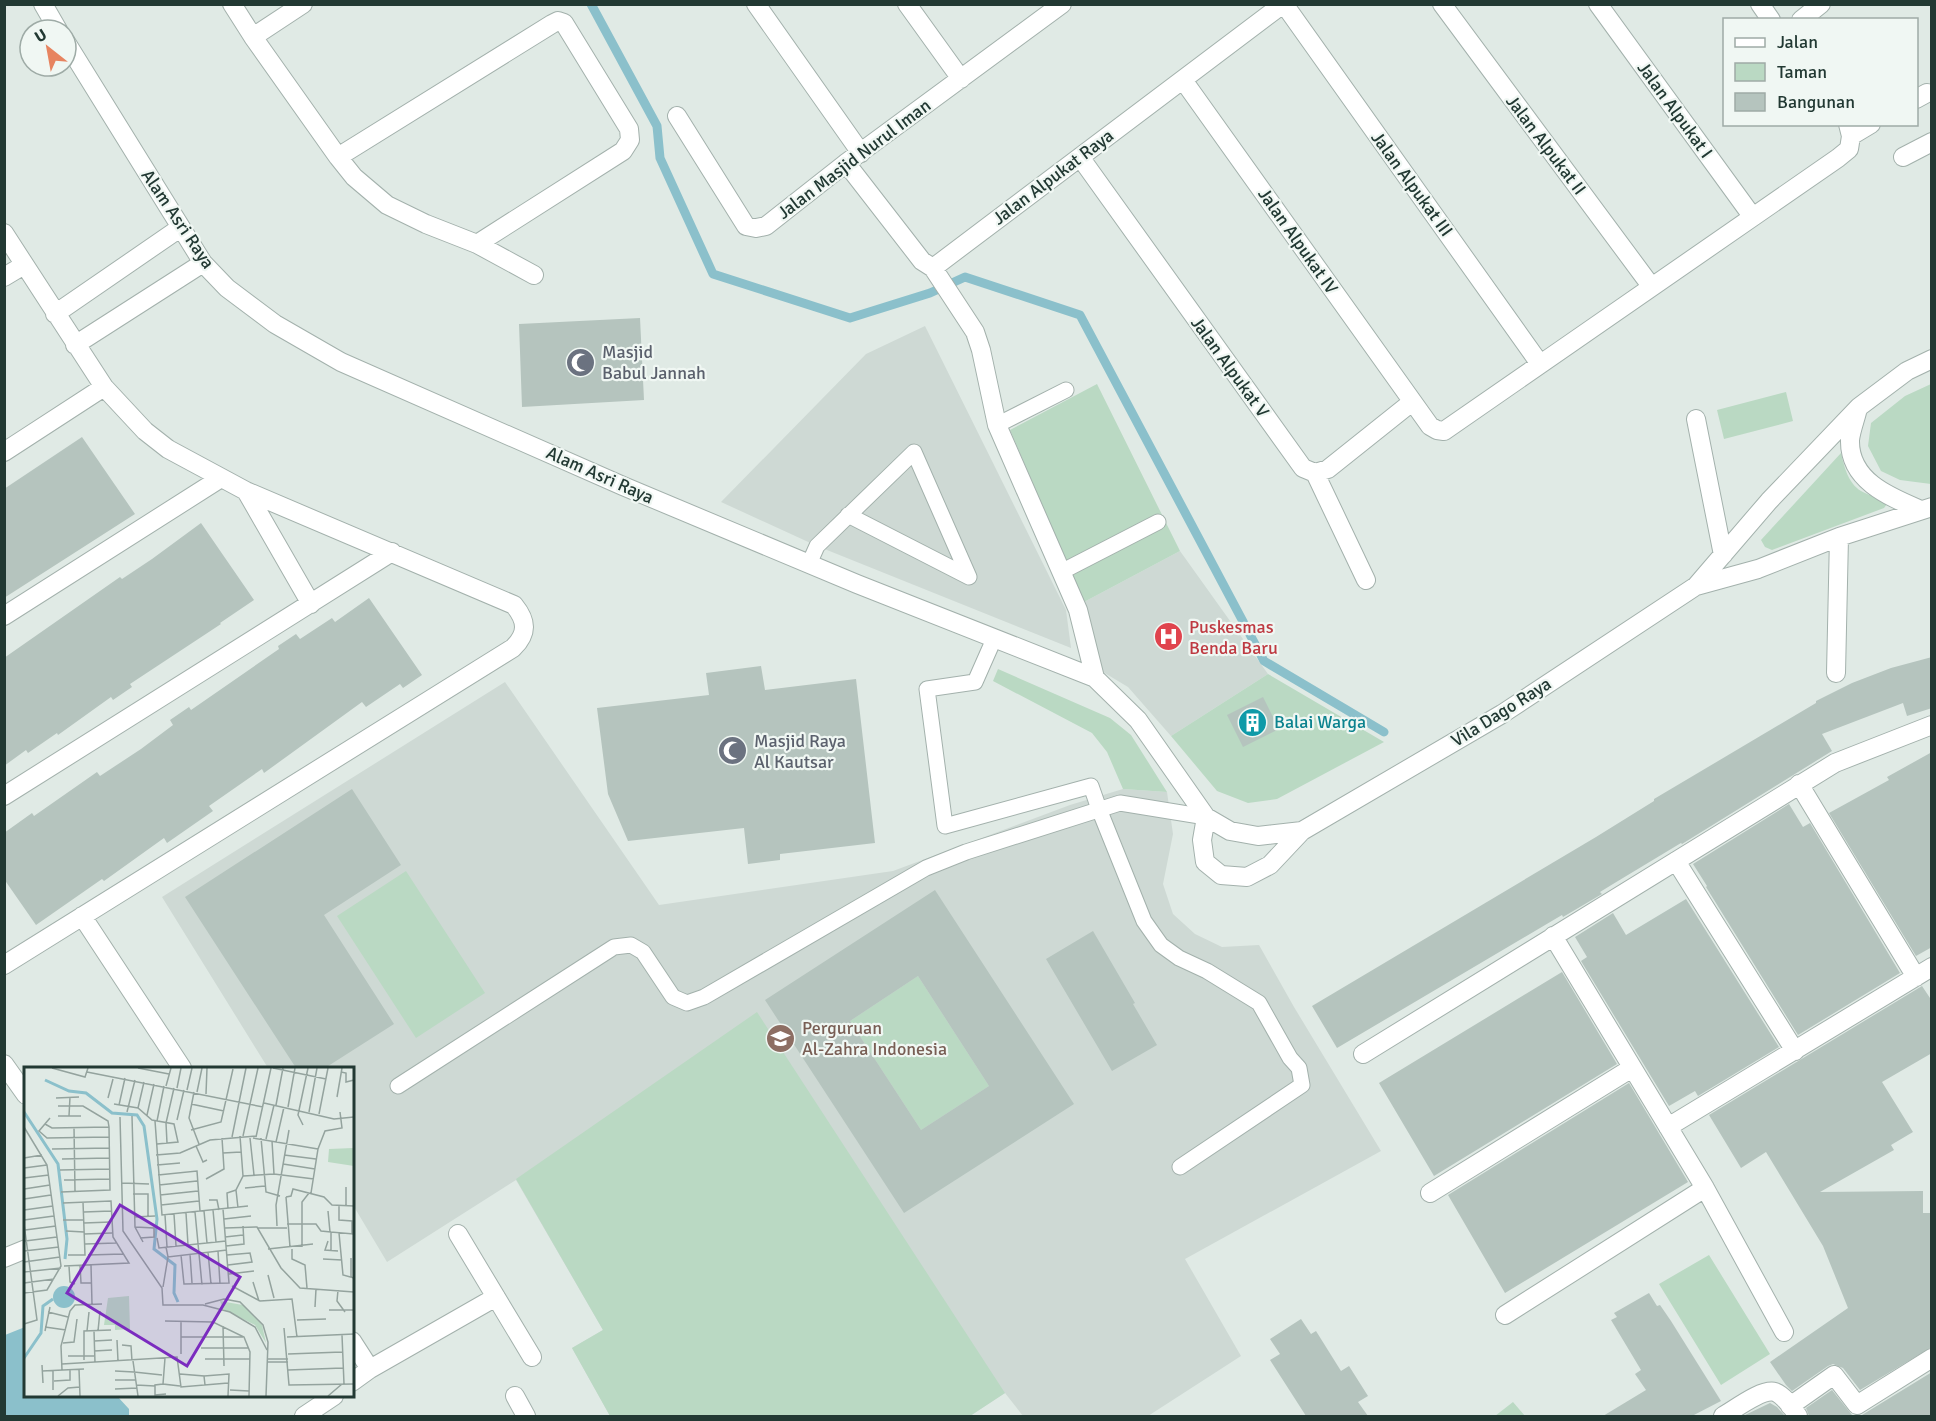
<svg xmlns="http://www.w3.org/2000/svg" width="1936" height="1421" font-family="Signika,sans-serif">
  <rect width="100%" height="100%" fill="#e0eae5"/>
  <path fill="#ced9d4" d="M925 326 1066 610 1071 648 817 546 721 502 866 354Z
    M1180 551 1268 674 1171 736 1128 687 1103 672 1084 602Z
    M505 682 659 905 893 871 1070 805 1123 789 1167 792 1173 834 1163 884 1173 914 1195 934 1222 947 1259 945 1294 1007 1381 1151 1185 1259 1241 1356 1148 1416H1023L1005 1393 970 1416H610L572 1348 603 1330 516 1180 387 1262 353 1205 352 1068H268L162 897Z"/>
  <path fill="#bad9c3" d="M1097 384 1180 551 1084 602 1010 430Z
    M1931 384V484L1900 480 1881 471 1868 446 1871 423 1905 396Z
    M1786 392 1793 421 1724 439 1717 410Z
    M1841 453C1844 466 1848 483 1861 491 1870 496 1880 498 1887 504L1884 508 1772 550 1765 547 1761 540Z
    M998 669 1110 718 1131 735 1167 792 1123 789 1107 752 1092 733 993 681Z
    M1268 674 1384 742 1277 799 1248 803 1217 791 1171 736Z
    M406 871 485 993 416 1038 337 916Z
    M918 976 989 1086 921 1130 850 1021Z
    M757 1012 1005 1393 970 1416H610L572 1348 603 1330 516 1179Z
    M1709 1255 1770 1354 1721 1385 1659 1284Z
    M1513 1402 1525 1416H1495Z"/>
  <path fill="#8bc0cb" d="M25 1327 26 1396H117L129 1409V1416H5V1335Z"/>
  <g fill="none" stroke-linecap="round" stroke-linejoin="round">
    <path stroke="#8bc0cb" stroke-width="9" d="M591 4 657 126 660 158 713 274 850 318 930 293 965 277 1080 315 1264 661 1384 732"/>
  </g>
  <path fill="#b5c4be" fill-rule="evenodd" d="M640 318 644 400 522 407 519 324Z
    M82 437 135 514 4 598V489Z
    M201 523 254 600 220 623 221 624 130 684 132 687 113 700 111 697 58 735 57 733 28 753 26 750 4 766V658L120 577 122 579 152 559Z
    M369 598 422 675 403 688 400 684 366 707 362 702 264 773 262 769 209 806 213 811 167 843 164 838 104 881 102 879 36 925 4 879V833L32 813 34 816 97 772 100 776 141 749 173 725 170 720 189 707 191 710 279 649 278 646 296 634 300 639 332 618 335 622Z
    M1932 657V708L1907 716 1903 703 1822 734 1832 751 1682 844 1681 843 1613 884 1600 892 1602 894 1563 917 1562 915 1337 1048 1312 1006 1596 837 1654 801V799L1816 703V701L1852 683 1891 668Z
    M761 666 765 690 856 679 875 843 780 854V860L748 864 744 828 628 841 608 794 597 708 709 695 706 673Z
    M1263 697 1279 729 1243 747 1227 715Z
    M1932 752V947L1916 956 1829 813 1889 780 1887 777Z
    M352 789 401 865 324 915 394 1024 325 1068H296L185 897Z
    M1789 804 1803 827 1810 823 1900 973 1798 1035 1706 887 1707 886 1693 864Z
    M935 890 1074 1104 904 1213 765 1000ZM918 976 989 1086 921 1130 850 1021Z
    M1686 899 1779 1047 1698 1096 1695 1091 1669 1106 1581 961 1587 957 1575 937 1613 913 1626 935Z
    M1093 931 1135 1003 1133 1004 1157 1045 1112 1071 1046 959Z
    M1562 972 1617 1064 1434 1176 1379 1083Z
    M1922 986 1932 1001V1053L1882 1082 1913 1132 1891 1145 1894 1150 1820 1192 1923 1191V1213H1932V1347L1860 1390 1843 1368 1833 1364 1828 1366 1792 1391 1786 1385 1770 1362 1848 1308 1823 1246 1766 1152 1741 1168 1709 1115Z
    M1629 1083 1688 1182 1505 1293 1448 1195Z
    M1649 1293 1657 1306 1660 1305 1671 1321 1721 1401 1692 1416H1603L1646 1390 1635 1374 1641 1370 1611 1320 1617 1317 1614 1313Z
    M1301 1319 1311 1334 1316 1331 1341 1371 1349 1366 1368 1396 1358 1402 1368 1416H1306L1270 1360 1280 1354 1270 1339Z
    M1932 1372V1416H1809L1806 1408 1832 1390 1852 1415H1862Z
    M1770 1403 1777 1407 1785 1416H1743Z"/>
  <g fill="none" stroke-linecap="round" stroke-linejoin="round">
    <defs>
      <path id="lane" d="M997 425 1066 390
        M809 564 817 546 914 452 969 577 848 515
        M1061 572 1158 522
        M994 639 975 682 927 689 945 826 1091 786 1099 809 1144 921 1161 945 1179 958 1207 971 1259 1003 1290 1058 1299 1068 1302 1085 1180 1167
        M398 1086 614 947 631 945 643 952 673 997 687 1003 704 997 926 868 966 852 1120 803 1206 817"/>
      <path id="street" d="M43 4 58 30
        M232 4 253 37 338 157 354 177 387 205 426 224 477 244 534 275
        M756 4 861 153
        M907 4 961 79
        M1284 4 1540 364
        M1442 4 1651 286
        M1598 4 1752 216
        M1760 4 1771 20
        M1801 20 1821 4
        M253 37 303 4
        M66 42 203 263 227 288 275 324 341 362 623 486 857 584 1095 678 1138 720 1206 817 1230 831 1258 836 1302 831
        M1183 80 1430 426 1437 430 1444 431 1838 158 1849 149 1851 136 1848 124
        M1916 99 1927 93
        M677 116 746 226 756 228 766 226 846 163 1062 4
        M1851 136 1871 124
        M338 157 552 24 558 21 564 23 629 129 630 140 623 151 477 244
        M1080 157 1303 468 1315 473 1328 469 1412 402
        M1903 157 1932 142
        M846 163 922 261 933 268 1283 4
        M4 233 104 387 145 431 168 449 246 491 514 605C527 621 528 633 513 648L4 965
        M933 268 975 332 981 350 997 425 1078 610 1095 678
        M4 277 24 265
        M55 314 180 228
        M75 345 203 263
        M1858 408C1856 418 1851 430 1850 440 1849 481 1890 497 1921 510
        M1696 419 1723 555
        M4 452 104 387
        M1315 473 1366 580
        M246 491 311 604
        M1696 586 1758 569 1839 537 1932 507
        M4 616 221 478
        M1836 673 1839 537
        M1799 784 1916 977
        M4 796 392 552
        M1206 817 1202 840 1205 862 1221 875 1247 877 1270 865 1302 831 1502 714 1696 586 1769 501 1859 407 1907 371 1932 359
        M1676 861 1795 1051
        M82 916 182 1068
        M1553 936 1705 1188 1784 1332
        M1363 1054 1835 763 1932 725
        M4 1064 26 1095
        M1668 1127 1932 967
        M1430 1193 1632 1068
        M458 1234 532 1357
        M4 1258 26 1249
        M1505 1315 1705 1188
        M352 1341 370 1369
        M352 1382 370 1369 496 1297
        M515 1396 526 1416
        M1790 1406 1834 1375 1857 1405 1932 1358
        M304 1416 334 1396
        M1723 1416C1734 1410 1762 1388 1775 1392 1785 1396 1792 1408 1798 1416"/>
    </defs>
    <use href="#lane" stroke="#a3b1ac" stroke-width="17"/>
    <use href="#street" stroke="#a3b1ac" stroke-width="20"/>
    <use href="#lane" stroke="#fff" stroke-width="15"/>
    <use href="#street" stroke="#fff" stroke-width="18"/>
  </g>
  <defs>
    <symbol id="mosque-disc" viewBox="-11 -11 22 22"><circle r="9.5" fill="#6b7280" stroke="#f0f7f3"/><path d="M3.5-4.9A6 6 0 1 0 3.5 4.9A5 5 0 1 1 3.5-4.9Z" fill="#fff"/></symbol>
    <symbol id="hospital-disc" viewBox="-11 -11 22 22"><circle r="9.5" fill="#e0444e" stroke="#f0f7f3"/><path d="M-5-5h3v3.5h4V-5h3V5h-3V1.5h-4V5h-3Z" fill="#fff"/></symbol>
    <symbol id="building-disc" viewBox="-11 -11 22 22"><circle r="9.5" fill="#0f9aa8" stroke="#f0f7f3"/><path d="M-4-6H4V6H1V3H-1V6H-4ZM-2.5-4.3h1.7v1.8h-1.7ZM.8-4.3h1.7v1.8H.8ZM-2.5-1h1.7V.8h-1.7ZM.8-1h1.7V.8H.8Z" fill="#fff"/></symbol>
    <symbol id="school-disc" viewBox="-11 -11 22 22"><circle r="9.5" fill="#8d6e63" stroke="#f0f7f3"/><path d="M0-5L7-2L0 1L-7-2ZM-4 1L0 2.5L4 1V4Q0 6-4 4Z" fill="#fff"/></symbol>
  </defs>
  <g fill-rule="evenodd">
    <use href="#mosque-disc" x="564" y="346" width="33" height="33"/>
    <use href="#hospital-disc" x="1152" y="620" width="33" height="33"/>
    <use href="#building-disc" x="1236" y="706" width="33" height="33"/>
    <use href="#mosque-disc" x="716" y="734" width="33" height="33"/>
    <use href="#school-disc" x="764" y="1022" width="33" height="33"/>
  </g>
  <g text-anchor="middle" stroke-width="4.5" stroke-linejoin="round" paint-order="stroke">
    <g font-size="18" fill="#223933" stroke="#f0f7f3">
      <text transform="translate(1675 110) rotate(54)" y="6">Jalan Alpukat I</text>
      <text transform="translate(1546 145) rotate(53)" y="6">Jalan Alpukat II</text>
      <text transform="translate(854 159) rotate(-37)" y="6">Jalan Masjid Nurul Iman</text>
      <text transform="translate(1053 177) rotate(-37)" y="6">Jalan Alpukat Raya</text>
      <text transform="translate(1412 184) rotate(54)" y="6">Jalan Alpukat III</text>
      <text transform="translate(178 219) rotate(56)" y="6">Alam Asri Raya</text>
      <text transform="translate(1298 241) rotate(55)" y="6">Jalan Alpukat IV</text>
      <text transform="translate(1230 367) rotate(54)" y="6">Jalan Alpukat V</text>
      <text transform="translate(600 475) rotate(24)" y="6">Alam Asri Raya</text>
      <text transform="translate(1501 712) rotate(-32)" y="6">Vila Dago Raya</text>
    </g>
    <g font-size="18" fill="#5b616d" stroke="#f0f7f3" text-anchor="start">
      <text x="602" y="358">Masjid<tspan x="602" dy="21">Babul Jannah</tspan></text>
      <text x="754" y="747">Masjid Raya<tspan x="754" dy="21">Al Kautsar</tspan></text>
    </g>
    <g font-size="18" fill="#be3a42" stroke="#f0f7f3" text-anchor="start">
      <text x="1189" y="633">Puskesmas<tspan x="1189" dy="21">Benda Baru</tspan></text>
    </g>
    <g font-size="18" fill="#0d838f" stroke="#f0f7f3" text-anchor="start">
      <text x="1274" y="728">Balai Warga</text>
    </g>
    <g font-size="18" fill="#785e54" stroke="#f0f7f3" text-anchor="start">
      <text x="802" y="1034">Perguruan<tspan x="802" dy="21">Al-Zahra Indonesia</tspan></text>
    </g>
  </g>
  <g transform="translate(24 1067)">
    <rect width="330" height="330" fill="#e0eae5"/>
    <path d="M330 70V99L304 95 305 82 329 81ZM105 229 106 262 91 263V258H80L84 231ZM196 234 219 238 238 258 242 276 231 258 199 242Z" fill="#bad9c3"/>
    <path d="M29 230a11 11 0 1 1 22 0a11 11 0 1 1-22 0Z" fill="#8bc0cb"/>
    <path fill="none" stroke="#8bc0cb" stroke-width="3" d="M21 13 45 24 62 26 88 46 113 48 120 59 133 152 130 182 151 198 150 226 154 235M0 45 34 97 43 172 41 192M0 291 17 266 19 239 29 232"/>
    <path fill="none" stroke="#94a39e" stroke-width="1.5" d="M28 1 61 10 64 1M114 1 145 7M249 1 302 12M63 5 239 40M317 5 322 6V15L330 13M142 19 147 1M153 21 157 1M163 23 168 1M170 25 165 51 175 77M173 25 178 1M182 27 183 1M313 30 318 1M32 31 55 30M84 31 89 12M240 36 310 52 330 50M90 37 114 41 128 53 150 57 154 75 133 77M167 37 200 44M95 38 101 11M252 38 259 1M34 39H59L84 54 85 60 86 123 37 125M264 40 271 1M114 41 120 15M103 45 111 13M285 45 293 1M295 47 304 1M123 48 130 17M34 49H57M45 49 46 30M108 49 111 160 119 175M96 50 99 164 138 221 139 238H179L206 245 231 260 243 283M26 51 15 64 23 71 85 70M153 53 160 23M131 54 138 148 224 139M133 54 140 19M21 57 28 61 85 60M279 58 274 48 284 1M0 60 23 98 37 199 23 223 0 226M50 60 51 124M167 63 197 55 209 2M219 69 234 1M208 70 222 1M232 70 247 1M226 71 230 108M229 71 294 82M237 71 242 125 256 129M242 72 250 38M248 74 250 107M252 75 260 40M143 76 142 56 150 21M172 79 179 95 183 93M28 82 86 81M199 86 217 85M132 88 156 86 186 73 232 69M260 88 292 92M0 91 18 88M38 92 85 91M259 97 291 102M133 98 156 96M0 101 23 98M36 103 86 102M134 108 173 104 176 144M219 109 250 107 290 112M0 111 25 108M182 112 200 102 198 71M40 113 86 112M98 116 125 117M135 118 173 114M221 121 241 119M0 122 26 118M287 126 294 82 301 64 318 61 316 45M109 127H124V149M136 128 174 124M262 130 267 129 269 122 300 130 308 138 330 139M262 130 266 180M0 132 27 128M185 133H193L195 143M39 136 87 134 89 170 105 196 40 199M137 138 175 134M315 138V153L328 154V166M322 139V120M214 141 212 123 219 109 216 69M204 142 203 126 212 123M0 143 29 139M189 143 192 175M180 144 183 176M304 144 306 165M60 145 87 144M171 145 178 218M162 146 164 178M150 147 152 179M141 148 143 180M110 150 131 149M200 152 227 149M0 153 30 149M39 153H60M60 156 87 155M0 157 13 253 0 257M263 157H292L297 164 307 165M253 159 252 138 265 63M111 160 130 161V170L116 171M201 161 233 160 257 201 276 221 330 225M234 161H263M1 163 32 159M42 164 60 165M315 166 319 208 330 211M60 167 88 166M201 170 219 168M133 171 135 181 202 174M1 174 33 170M304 174 301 183 314 184M61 177 92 176M202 179 220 177 219 159M142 180 144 190 203 183M278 180V135L285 126M244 182 289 177M268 182V192L281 198 283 221M0 184 35 180M194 184 196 217M307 184V165L330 167M184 185 187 217M166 187 168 216M44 188H61L59 135M64 188 99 187M157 188 160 217 205 216 199 142M203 188 226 186 228 195 204 198M299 192 318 193M0 195 36 190M56 198 57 216H67M67 198 68 237M45 199 46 215 51 217M0 205 37 201M205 207 230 204M244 208 250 231M327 210V191M229 215 235 234M0 216 30 212M208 219 236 234 268 232 273 270M139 220 144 190M314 223 313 234 321 245M181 237 200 232 216 235 239 258 244 275 242 329M291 240 292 222M305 243H330M24 245 44 250M273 253 302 252M141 254 189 255 220 270 226 285 225 329M199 259 200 299M21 260 42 263M260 261 265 318 330 317M21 264 26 240M63 264 65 245M70 264 71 296M74 264 76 244M318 268 320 317M157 270H219M263 270 330 267M93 273 94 294M70 274 88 273M39 276 50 275 53 252M98 278 107 279 108 294M177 281H225M70 284 88 283M157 287V254M264 287 318 285M44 289H70M141 291 139 317 156 319M181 292H226M243 292H264M60 293V264L87 263M109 294 114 329M243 295H264M38 297 153 290 157 320 204 316M18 298 19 316M55 302 56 329M38 303 37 279 46 244 51 238 78 237M264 303 319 301M18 304 60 302M91 304 110 305M110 305 138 308M156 307 180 309 181 318M180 309 205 307 204 329M91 313H111M30 314 46 313V303M139 317 131 318V328L142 327M112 318 131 319M91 322 113 321M29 323V303M206 323 225 324M34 329 44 321 56 320M304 329 318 317"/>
    <path fill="#7b2cbf" fill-opacity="0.15" stroke="#7b2cbf" stroke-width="3" d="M96 138 216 210 163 299 43 226Z"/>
    <rect width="330" height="330" fill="none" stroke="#223933" stroke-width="3"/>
  </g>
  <rect width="1936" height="1421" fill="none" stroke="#223933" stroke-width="12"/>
  <rect x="1723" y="18" width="195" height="108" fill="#f0f7f3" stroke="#9eaba6" stroke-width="1.5"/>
  <rect x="1735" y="38" width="30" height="9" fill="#ffffff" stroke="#9eaba6" stroke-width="1.5"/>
  <text x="1777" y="48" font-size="18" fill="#223933">Jalan</text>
  <rect x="1735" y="63" width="30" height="18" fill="#bad9c3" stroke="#9eaba6" stroke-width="1.5"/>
  <text x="1777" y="78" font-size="18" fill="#223933">Taman</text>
  <rect x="1735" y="93" width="30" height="18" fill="#b5c4be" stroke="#9eaba6" stroke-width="1.5"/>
  <text x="1777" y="108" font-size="18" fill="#223933">Bangunan</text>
  <g transform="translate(48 48) rotate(329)"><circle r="28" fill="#f0f7f3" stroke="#9eaba6" stroke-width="1.5"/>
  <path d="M0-4.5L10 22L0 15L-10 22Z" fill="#e78460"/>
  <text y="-9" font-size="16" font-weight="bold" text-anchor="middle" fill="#223933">U</text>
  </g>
</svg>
